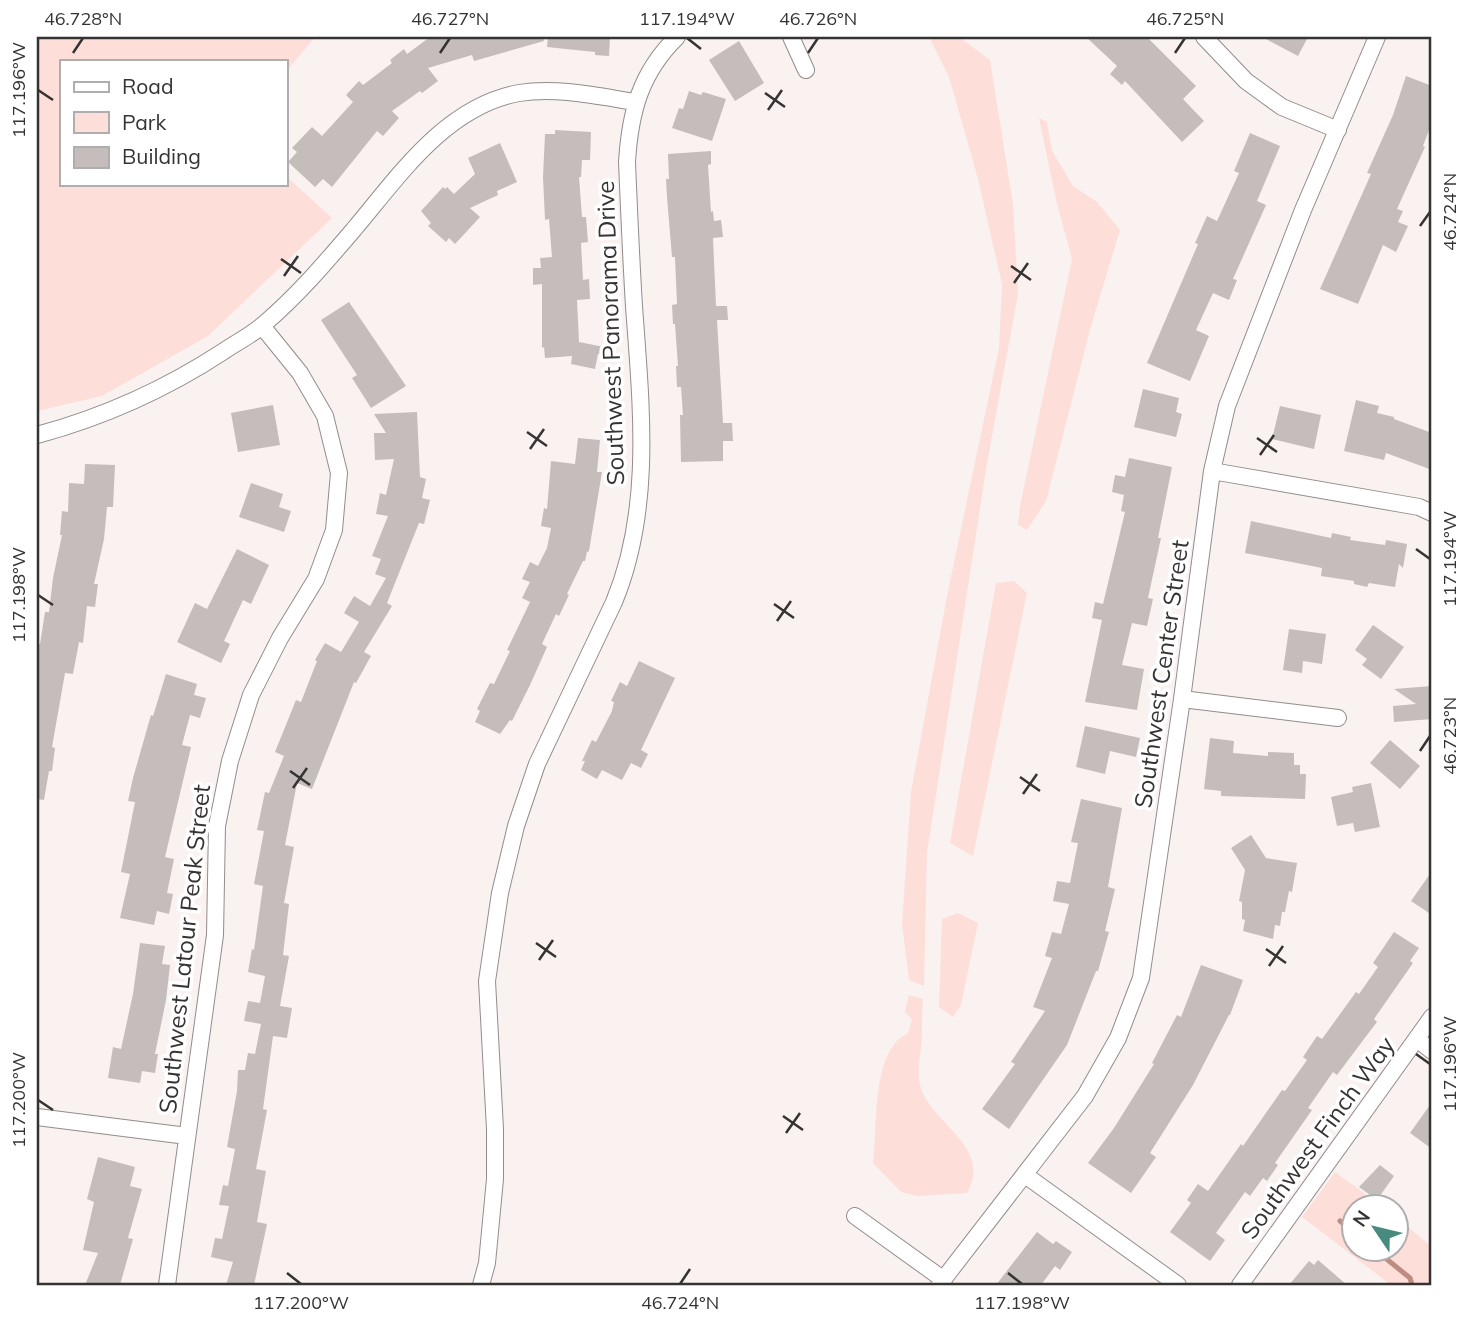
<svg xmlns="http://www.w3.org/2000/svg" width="1469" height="1322" font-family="Mulish,sans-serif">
  <rect width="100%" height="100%" fill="#f9f2f0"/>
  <path fill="#feded8" d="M37 37H315L285 73V61H61V184H285V175L332 218 208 336 102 396 37 411Z
    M929 37H959L990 60 1013 204 1018 294 986 469 927 853 924 986 909 980 902 924 911 792 947 596 999 348 1002 284 978 179 949 77Z
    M1039 118 1047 122 1052 151 1073 186 1097 202 1120 230 1091 326 1046 501 1027 530 1018 525 1020 506 1072 259 1056 200Z
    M1014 581 1027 593 973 856 950 843 996 583Z
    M958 913 978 923 961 1005 953 1017 939 1007 942 919Z
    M909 995 923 999C922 1012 922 1024 922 1037 921 1055 915 1074 922 1091 937 1127 992 1148 967 1193L917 1196 901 1192 873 1163C877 1128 873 1070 895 1043 898 1039 904 1036 908 1033L912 1019 905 1012Z
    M1335 1172 1382 1206H1354V1248H1396V1217L1432 1247V1285H1391L1302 1217Z"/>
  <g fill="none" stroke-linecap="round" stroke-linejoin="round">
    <path stroke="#be8c83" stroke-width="5" d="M1340 1221 1354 1232
      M1373 1248 1410 1278 1412 1285"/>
  </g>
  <path fill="#c4bdbc" d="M430 37H543L544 41 474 61 472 55 428 68 438 81 422 93 420 91 392 111 399 118 383 136 377 131 332 187 323 179 315 187 288 162 297 152 292 148 312 127 322 136 353 102 346 95 359 81 363 85 392 63 390 60 404 49 407 54Z
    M548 37H610L609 56 595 55V52L547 47Z
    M1086 37H1147L1196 86 1183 99 1204 121 1182 142 1125 81 1122 85 1110 74 1117 66Z
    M1262 37H1308L1298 56Z
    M739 41 764 83 735 101 709 60Z
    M1406 76 1432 86V122L1423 146 1425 147 1397 209 1403 211 1398 222 1408 226 1396 252 1383 245 1358 304 1320 289 1371 174 1367 173 1393 115Z
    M689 91 701 95 703 92 726 99 712 141 672 128 679 108 683 109Z
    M555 130 591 132 590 160H582L581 177H579L582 217H586L588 242 581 243 583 280 589 279 590 299 577 300 579 342 614 349V353L598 354 595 369 571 364 572 356 545 358 544 347 542 348V284L533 285V268H541L540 258 552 257 549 219 545 220 543 177 545 134H555Z
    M1250 133 1280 146 1257 201 1266 205 1233 279 1237 280 1229 300 1213 293 1196 330 1209 336 1190 381 1147 363 1198 244 1195 243 1207 216 1217 221 1239 173 1234 171Z
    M500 143 517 182 497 191 498 195 470 208 480 217 455 244 449 238 446 242 428 226 431 223 421 211 443 187 445 189 447 187 454 194 475 174 468 158Z
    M711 151V164L708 165 711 212 713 211 714 221 721 220 723 237 713 238 716 306H727L728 320H717L723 423H732L733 441H723V461L681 462 680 415H683L681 387H677L676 366H678L675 324H673L672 305 677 304 675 257H672L667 197 666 179H669L668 154Z
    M349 302 406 386 371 408 352 378 357 375 321 320Z
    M1143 389 1179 398 1176 412 1182 414 1176 437 1134 427Z
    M1356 400 1379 406 1377 413 1394 417V419L1432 433V470L1386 453 1384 460 1344 451Z
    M273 405 280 445 238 452 231 413Z
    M1280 406 1321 415 1314 449 1272 439Z
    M417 412 420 477 426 479 422 498 430 500 424 524 419 523 387 603 392 606 364 652 371 656 356 683 354 682 312 789 297 783 285 845 294 847 284 903 289 904 283 955 289 956 280 1006 292 1008 287 1038 273 1036 263 1109 267 1110 256 1169 266 1171 257 1222 267 1224 254 1285H226L233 1262 211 1257 215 1238 222 1239 229 1206 219 1205 223 1185 228 1186 235 1149 227 1147 237 1091 238 1070H245L248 1053 255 1054 261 1024 244 1021 248 1001 260 1003 265 976 248 972 252 949 254 950 263 886 254 884 264 831 257 830 265 792 269 793 284 756 275 752 296 700 301 702 317 661 315 660 325 643 341 652 359 622 344 613 354 596 370 606 386 578 375 574 381 559 372 556 388 516 376 514 380 493 386 495 394 459 375 460 374 433H386L374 414Z
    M578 438 600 440 597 472H602L589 551 587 552 585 561H583L567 594 569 595 559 616 556 614 542 644 547 647 530 685 512 721 510 720 500 734 475 722 480 711 477 709 490 683 494 684 510 651 507 650 530 602 522 598 530 582 522 579 530 562 538 566 547 548 551 528 541 526 544 508 547 509 551 461 575 464Z
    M1129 458 1172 467 1158 538H1161L1148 598 1153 599 1147 626 1132 623 1122 665 1144 669 1137 710 1085 702 1102 620 1092 618 1095 602 1103 604 1125 512 1121 511 1124 495 1112 492 1115 475 1125 477Z
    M85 464 115 465 113 507H107L104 539 94 584H98L95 607 87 606 83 643 79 642 73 674 65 673 52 747 55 748 52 771H49L44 800 37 799V644H40L45 612H49L53 578 62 535H60L62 511 68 512 69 483 84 484Z
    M251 483 283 494 279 507 291 511 284 532 239 517Z
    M1251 521 1331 538 1332 533 1351 537 1350 540 1385 545 1386 540 1407 544 1403 568 1399 564 1395 587 1369 583 1367 587 1354 584V581L1321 576 1322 568 1245 553Z
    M237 549 269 565 251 604 243 600 224 641 230 644 221 663 177 642 195 603 207 609Z
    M1373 625 1404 647 1381 679 1362 665 1367 659 1355 650Z
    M1289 629 1326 634 1322 664 1303 661 1302 673 1283 670Z
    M639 661 675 678 641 750 648 754 641 768 631 763 622 780 602 770 597 779 581 770 585 761H582L592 740 596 742 612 711 614 702 611 701 620 682 627 686Z
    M166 674 197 684 194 695 206 698 200 718 190 715 182 745 191 747 165 857 174 859 167 893 173 894 169 914 157 911 154 925 120 918 130 874 121 872 135 802 128 801 133 778 151 715 153 716Z
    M1432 686V719L1394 722 1393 706 1416 704 1394 689Z
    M1085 726 1140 738 1136 757 1110 751 1105 774 1076 767Z
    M1210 738 1234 741 1233 753 1268 756V752L1294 753V765H1300V774H1306L1305 799 1221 796V791L1204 789Z
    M1390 740 1420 766 1400 789 1370 763Z
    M1371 783 1380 827 1355 832 1353 823 1337 826 1331 797 1353 792 1352 787Z
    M1081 799 1122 808 1108 887 1115 889 1105 931 1109 932 1098 971H1096L1067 1045 1009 1129 982 1109 1015 1064 1011 1062 1045 1011 1033 1007 1052 958 1045 956 1052 932 1061 934 1069 904 1053 901 1057 881 1070 883 1078 843 1071 842Z
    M1251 835 1266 858 1297 863 1292 892 1289 891 1285 912H1282L1280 926 1275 925 1273 939 1243 931 1245 920 1242 919V902L1239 901 1245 870 1231 848Z
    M1432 871V915L1411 901Z
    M1394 932 1419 948 1410 961 1413 963 1374 1019 1377 1022 1364 1039 1337 1075 1333 1072 1308 1108 1312 1110 1275 1163 1278 1165 1267 1181 1263 1178 1250 1196 1245 1192 1216 1233 1225 1240 1210 1261 1170 1232 1191 1203 1187 1200 1198 1184 1208 1191 1241 1144 1243 1146 1282 1090 1285 1091 1307 1060 1303 1057 1317 1036 1322 1039 1356 992 1359 994 1378 967 1373 963Z
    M140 943 165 946 162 964 170 965 166 1000 155 1054H158L155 1073 142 1071 140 1083 108 1078 113 1047 121 1049 133 994Z
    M1201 965 1243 980 1230 1015H1229L1193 1085 1150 1153 1156 1157 1131 1193 1088 1163 1114 1128 1154 1064 1152 1063 1177 1015 1181 1017Z
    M1432 1102V1149L1410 1133Z
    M98 1157 135 1167 130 1186 142 1189 128 1238 133 1239 120 1285H85L98 1253 83 1250 94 1202 87 1199Z
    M1380 1165 1394 1176 1377 1200 1359 1187Z
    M1037 1232 1053 1244 1056 1241 1072 1252 1060 1270 1055 1266 1041 1285H996Z
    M1318 1260 1347 1285H1289L1309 1261 1314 1265Z"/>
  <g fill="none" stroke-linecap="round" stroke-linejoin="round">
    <defs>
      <path id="minor" d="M791 37 806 70
        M1204 37 1246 81 1282 107 1338 130
        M37 435C104 417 166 389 224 351 237 342 252 335 264 324 298 295 326 262 355 228 399 176 446 106 519 93 557 87 597 96 635 102
        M1212 471 1419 507 1432 513
        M1182 699 1338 718
        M1417 1039 1432 1051
        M37 1117 187 1136
        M1025 1175 1178 1285
        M855 1216 944 1280
        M167 1285 215 935 217 826 230 761 251 695 280 638 316 579 334 530 339 473 325 416 300 373 262 326
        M481 1285 487 1263 495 1179V1129L487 981 500 893 516 826 537 764 614 602C653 508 641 405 634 306 631 258 629 210 627 162 630 113 640 73 677 37
        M939 1285 1085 1096 1118 1038 1141 978 1182 699 1212 471 1227 406 1303 210 1377 37
        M1240 1285 1432 1017"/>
    </defs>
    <use href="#minor" stroke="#938c8b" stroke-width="18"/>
    <use href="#minor" stroke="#fff" stroke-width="16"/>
  </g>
  <path fill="none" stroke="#363333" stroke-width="2.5" d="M687 38 701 49M73 53 83 38M440 53 450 38M808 53 818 38M1175 53 1185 38M38 90 53 100M765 93 785 107M768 110 782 90M1420 226 1430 212M281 259 301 273M1011 266 1031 280M284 276 298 256M1014 283 1028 263M527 432 547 446M1257 438 1277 452M530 449 544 429M1260 455 1274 435M1416 549 1430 559M38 595 53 605M774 604 794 618M777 621 791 601M1420 751 1430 736M290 771 310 785M1020 777 1040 791M293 788 307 768M1023 794 1037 774M536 943 556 957M1266 949 1286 963M539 960 553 940M1269 966 1283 946M1416 1054 1430 1064M38 1100 53 1110M783 1116 803 1130M786 1133 800 1113M287 1273 301 1284M1008 1273 1022 1284M680 1284 690 1269"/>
  <g text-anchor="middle" stroke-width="7" stroke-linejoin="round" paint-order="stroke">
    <g font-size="24" fill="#363333" stroke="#fff">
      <text transform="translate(611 333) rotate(-92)" y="8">Southwest Panorama Drive</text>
      <text transform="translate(1162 674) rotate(-82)" y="8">Southwest Center Street</text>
      <text transform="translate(185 949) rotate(-84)" y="8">Southwest Latour Peak Street</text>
      <text transform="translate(1318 1138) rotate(-54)" y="8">Southwest Finch Way</text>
    </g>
  </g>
  <rect width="1469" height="1322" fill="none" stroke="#ffffff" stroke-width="77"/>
  <rect x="60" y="60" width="228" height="126" fill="#ffffff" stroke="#afadad" stroke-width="2"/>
  <rect x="74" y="82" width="35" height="10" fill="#ffffff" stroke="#afadad" stroke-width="2"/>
  <text x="122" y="94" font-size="21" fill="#363333">Road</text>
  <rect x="74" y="112" width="35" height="21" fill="#feded8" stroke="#afadad" stroke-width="2"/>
  <text x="122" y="130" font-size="21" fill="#363333">Park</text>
  <rect x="74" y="147" width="35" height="21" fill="#c4bdbc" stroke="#afadad" stroke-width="2"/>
  <text x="122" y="164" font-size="21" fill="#363333">Building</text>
  <g transform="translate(1375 1228) rotate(305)"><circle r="33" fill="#ffffff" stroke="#afadad" stroke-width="2"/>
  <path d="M0-5L12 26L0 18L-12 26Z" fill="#478a7e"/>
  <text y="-10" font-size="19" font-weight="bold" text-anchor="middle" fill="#363333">N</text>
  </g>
  <rect x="38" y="38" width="1392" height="1246" fill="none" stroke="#363333" stroke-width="2.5"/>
  <g font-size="18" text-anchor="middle" fill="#363333">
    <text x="83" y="25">46.728°N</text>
    <text x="450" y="25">46.727°N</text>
    <text x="687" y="25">117.194°W</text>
    <text x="818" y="25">46.726°N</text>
    <text x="1185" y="25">46.725°N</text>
    <text transform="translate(19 90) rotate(-90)" y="6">117.196°W</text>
    <text transform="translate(1450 212) rotate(-90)" y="6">46.724°N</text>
    <text transform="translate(1450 559) rotate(-90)" y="6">117.194°W</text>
    <text transform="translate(19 595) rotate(-90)" y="6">117.198°W</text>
    <text transform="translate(1450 736) rotate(-90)" y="6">46.723°N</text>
    <text transform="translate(1450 1064) rotate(-90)" y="6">117.196°W</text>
    <text transform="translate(19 1100) rotate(-90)" y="6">117.200°W</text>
    <text x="301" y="1309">117.200°W</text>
    <text x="680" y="1309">46.724°N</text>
    <text x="1022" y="1309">117.198°W</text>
  </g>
</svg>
